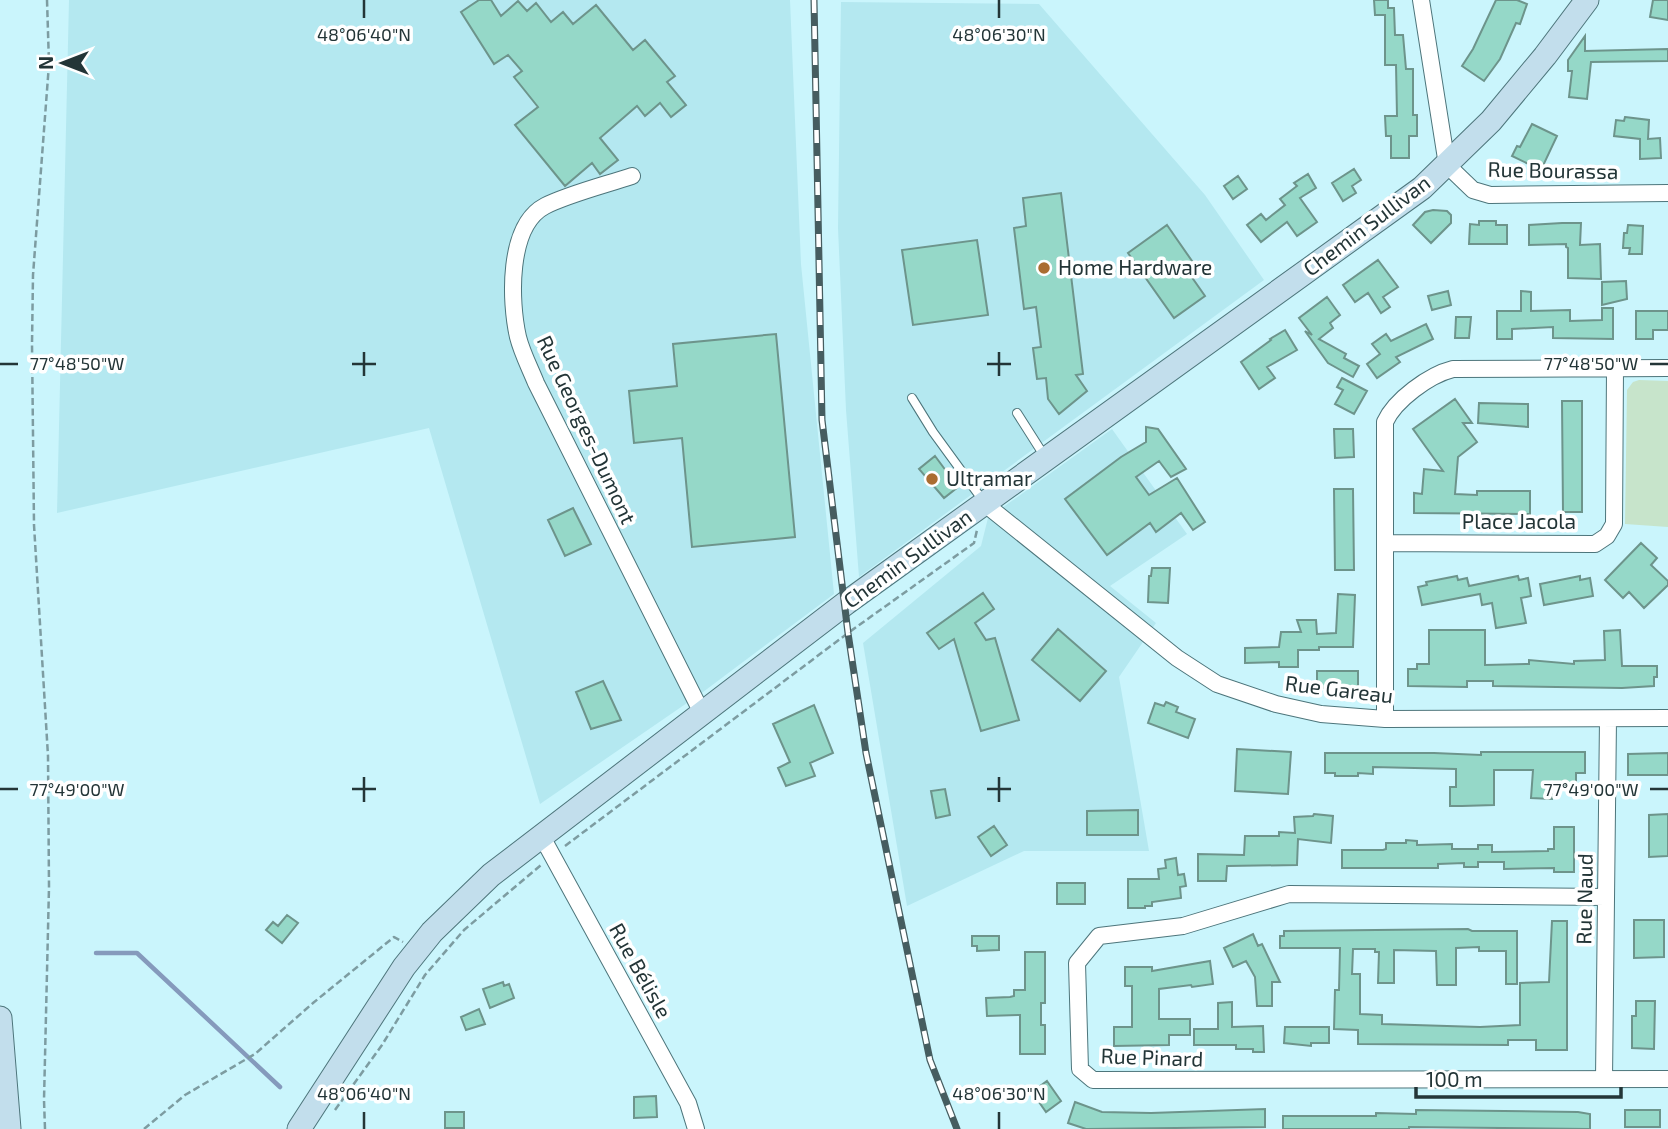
<svg xmlns="http://www.w3.org/2000/svg" width="1668" height="1129" font-family="'Exo 2',sans-serif">
  <rect width="100%" height="100%" fill="#caf5fc"/>
  <path fill="#b4e8f0" d="M69 0H790L801 264 834 594 703 692 540 804 429 428 57 513Z
    M841 2 1039 4 1205 195 1264 280 859 577 846 410 838 228Z
    M1112 429 1187 534 1110 586 1156 623 1119 677 1149 851H1024L907 906 863 643 981 546 988 518Z"/>
  <path fill="#c7e4cb" d="M1639 380 1668 381V527L1625 524 1627 390 1633 382Z"/>
  <g fill="none" stroke-linecap="round" stroke-linejoin="round">
    <path stroke="#859abc" stroke-width="4.5" d="M96 953H137L280 1087"/>
  </g>
  <path fill="#95d8c8" stroke="#6d948b" stroke-width="2" d="M479 0H491L501 16 518 1 527 11 536 3 551 22 563 12 573 24 596 5 633 50 645 40 675 76 667 82 686 105 671 117 660 103 645 116 637 106 600 138 618 160 600 174 592 163 565 186 515 125 538 107 514 77 522 71 508 55 494 64 461 12Z
    M1374 0H1388V8H1394L1395 35H1403L1406 69H1413V115H1417V136H1409V158H1391V136H1386L1385 116H1397L1396 65H1385V15H1375Z
    M1496 0H1517L1527 4 1520 24 1516 23 1500 59 1484 81 1462 66 1473 49Z
    M1653 0H1668V20L1650 17Z
    M1585 36V51L1668 49V61L1591 62 1587 99 1569 97 1572 71H1568V60Z
    M1625 117 1649 120 1648 139 1660 138 1661 158 1640 159V139L1614 136 1616 120 1624 121Z
    M1532 124 1557 136 1541 170 1512 156 1517 146 1520 147Z
    M1354 169 1361 180 1352 186 1356 193 1343 201 1332 183Z
    M1308 174 1316 188 1300 198 1317 222 1297 236 1287 222 1261 242 1247 225 1261 214 1266 220 1285 205 1280 199 1297 186 1294 183Z
    M1238 176 1247 189 1233 199 1224 186Z
    M1061 193 1083 374 1076 375 1087 391 1059 414 1048 399 1046 378 1037 379 1033 348 1041 347 1036 307 1024 309 1014 228 1026 226 1023 198Z
    M1433 210 1447 211 1451 215V223L1431 243 1413 225 1425 212Z
    M1479 221H1496V225H1507V244H1469L1470 224 1479 225Z
    M1562 223H1581L1580 245 1600 244 1601 279 1568 278V248L1566 247V244L1529 245V225Z
    M1167 225 1192 261 1184 266 1205 296 1174 318 1128 253Z
    M1628 225 1643 226 1642 254H1629L1630 248H1623L1624 233H1627Z
    M977 240 988 315 913 325 902 250Z
    M1378 260 1398 287 1383 297 1390 307 1381 313 1368 293 1355 302 1343 285Z
    M1626 281 1627 299 1602 305V282Z
    M1448 291 1451 305 1432 310 1428 296Z
    M1521 291 1531 292V311L1570 310V321L1602 320V308H1613V339L1553 338V327L1512 329V339H1497V311H1521Z
    M1327 297 1340 315 1330 323 1333 328 1319 339 1346 354 1344 358 1359 366 1353 377 1328 363 1305 331 1312 335 1299 318Z
    M1636 311H1668V330H1653V339H1636Z
    M1456 317H1471L1469 338H1455Z
    M1426 324 1433 339 1396 357 1400 362 1377 378 1367 364 1380 354 1372 344 1386 334 1391 341Z
    M1285 330 1297 350 1267 367 1275 378 1259 389 1241 362 1271 340 1270 339Z
    M776 334 795 537 692 547 682 438 634 443 629 391 677 386 673 344Z
    M1342 378 1367 391 1354 414 1335 404 1343 390 1337 387Z
    M1455 399 1472 423H1463L1477 442 1458 457 1455 494 1477 495V491H1530V514L1414 513V493L1422 494 1424 469 1443 471 1413 429Z
    M1562 401H1582V512H1563Z
    M1479 403 1528 404V427L1478 423Z
    M1146 427 1158 429 1186 469 1171 477 1159 461 1136 477 1149 495 1177 478 1205 522 1193 530 1181 513 1156 532 1150 523 1107 555 1065 499 1121 457 1146 442Z
    M1334 429H1353L1354 457 1335 458Z
    M935 456 958 487 944 498 919 469Z
    M1334 489H1353L1354 570H1335Z
    M573 508 591 544 565 556 548 520Z
    M1641 543 1657 558 1651 565 1668 581V585L1644 608 1629 592 1623 598 1605 580Z
    M1152 568H1170L1168 603 1148 602 1149 576H1151Z
    M1457 576 1458 580 1467 578 1469 586 1518 576 1519 580 1528 578 1531 596 1521 598 1526 623 1496 628 1492 603 1482 605 1480 594 1422 605 1418 587 1427 585 1426 582Z
    M1580 576V580L1590 578 1593 596 1544 605 1540 584Z
    M983 593 994 609 975 623 986 640 995 638 1019 720 981 731 954 639 939 649 927 633Z
    M1338 594 1355 595 1353 647H1319V650H1298V667H1279V662L1245 663V648L1279 647 1281 632H1301L1297 620H1316L1317 634 1336 633Z
    M1058 629 1106 671 1080 701 1032 660Z
    M1429 630H1485V665L1529 664V660L1574 664V661L1605 660 1604 631 1620 630 1622 666H1657V677H1654V686L1622 688 1493 686V681H1467V687L1408 686V669H1417V664H1429Z
    M1317 671H1358V687L1317 688Z
    M603 681 621 720 591 729 576 692Z
    M1166 702 1178 707 1176 712 1195 719 1188 738 1148 723 1155 703 1164 706Z
    M814 705 833 753 810 763 815 776 786 786 778 768 790 762 773 724Z
    M1237 749 1291 752 1288 794 1235 791Z
    M1481 752H1585V773H1576V785H1552V799L1531 798 1533 770H1494V805L1462 806H1450V787H1456V769L1373 767V774L1358 773V776H1335V773H1325V753H1434L1481 755Z
    M1668 753V775H1628V754Z
    M945 789 950 815 936 818 931 791Z
    M1138 810V835H1087V811Z
    M1314 814 1333 816 1331 843 1298 839 1297 865 1227 866 1226 881H1198V854L1244 855 1245 836H1279V832L1295 833 1294 817 1313 816Z
    M1668 814V856L1649 857V815Z
    M994 826 1007 845 991 856 978 837Z
    M1554 827H1574V872H1554V868L1504 869V862H1478V867H1464V863L1438 864V868H1342V850H1383L1386 849V843H1406V840L1417 841V845L1452 844V849H1478V845H1492V852L1548 851V849H1554Z
    M1176 858 1178 875 1184 874 1186 886 1180 887 1181 898 1152 902V906H1145V908H1128V879H1159L1158 869 1166 868 1165 860Z
    M1057 883H1085V904H1057Z
    M287 915 298 923 282 943 266 930 273 922 278 926Z
    M1634 920H1664V957L1634 958Z
    M1552 921H1567V1050H1536V1040H1508V1045L1358 1044V1030L1334 1029 1335 990H1339L1340 948H1280V936H1284V931L1468 929 1472 931H1517V984H1506V951H1479V947L1456 948V985H1437L1436 951 1394 950V983H1378L1379 952H1375V949H1353L1352 974H1360V1014L1382 1015V1024L1480 1027 1520 1025V983L1549 982Z
    M1253 934 1258 946 1262 944 1280 982H1272V1006H1257L1255 977 1246 961 1233 967 1224 948Z
    M972 936H999V950L977 951V946H972Z
    M1025 952H1045V1003H1041V1025H1045V1054H1020V1015L987 1016 986 998 1010 997 1014 996V990H1025Z
    M1210 961 1213 984 1192 987 1191 985 1159 989V1019H1190V1035H1169V1045L1114 1046V1027H1132V986H1125V967H1152V971Z
    M503 982 504 986 509 984 514 998 490 1008 483 989Z
    M1636 1001H1655L1654 1049 1632 1048V1016H1636Z
    M1232 1002V1027L1263 1026 1264 1052H1253V1049H1236V1045H1194V1029H1218V1003Z
    M479 1009 485 1024 466 1030 461 1017Z
    M1285 1027H1329V1043H1311V1046L1284 1043Z
    M1047 1081 1061 1101 1046 1112 1032 1092Z
    M656 1096 657 1117 634 1118V1097Z
    M1075 1102 1102 1112 1151 1113 1265 1109V1127L1086 1129 1068 1123Z
    M1416 1110 1578 1112 1590 1114V1129L1409 1127V1129H1283V1116H1376V1113L1416 1114Z
    M1625 1110H1660V1127H1625Z
    M445 1112H464V1128H445Z"/>
  <g fill="none" stroke-linecap="round" stroke-linejoin="round">
    <defs>
      <path id="service" d="M912 398 933 432 984 502
        M1017 413 1045 457"/>
      <path id="minor" d="M1421 0 1447 165 1473 190 1490 195 1668 193
        M632 176C605 185 569 194 545 206 507 226 510 302 518 337 522 353 530 368 536 383L702 713
        M985 504 1177 658 1217 684 1276 704 1321 714 1385 719 1668 718
        M1386 543 1595 544 1607 536 1614 524 1615 369
        M1385 719V422C1395 400 1429 375 1453 369L1668 368
        M541 835 688 1103 696 1129
        M1606 897 1289 894 1183 926 1099 936 1077 963 1080 1069 1093 1080 1668 1079
        M1604 1079 1608 719"/>
      <path id="secondary" d="M0 1018 9 1129
        M299 1129 404 967 432 932 491 875 846 603 1422 188 1491 121 1545 56 1587 0"/>
    </defs>
    <use href="#service" stroke="#4d757b" stroke-width="10"/>
    <use href="#minor" stroke="#4d757b" stroke-width="18"/>
    <use href="#secondary" stroke="#4d757b" stroke-width="25"/>
    <path stroke="#7d9ca1" stroke-width="2.5" stroke-dasharray="7 3.5" stroke-linecap="butt" d="M565 846 848 633 974 543 977 530
      M335 1110 382 1045 425 975 464 930 541 865
      M45 1129 44 1100 49 887 48 756 34 525 32 344 33 275 49 64 47 0
      M144 1129 185 1095 255 1054 313 1003 394 937 403 942"/>
    <use href="#service" stroke="#fff" stroke-width="8"/>
    <use href="#minor" stroke="#fff" stroke-width="16"/>
    <use href="#secondary" stroke="#c2deec" stroke-width="23"/>
    <defs>
      <path id="rail" d="M814 0 822 420 848 633 866 753 930 1060 957 1129"/>
    </defs>
    <use href="#rail" stroke="#465d60" stroke-width="7"/>
    <use href="#rail" stroke="#fff" stroke-width="4.5" stroke-dasharray="13" stroke-linecap="butt"/>
  </g>
  <path fill="none" stroke="#233537" stroke-width="2.5" d="M364 0V18M999 0V18M364 352V376M999 352V376M0 364H18M352 364H376M987 364H1011M1650 364H1668M364 777V802M999 777V802M0 789H18M352 789H376M987 789H1011M1650 789H1668M364 1112V1129M999 1112V1129"/>
  <g fill="#aa6d31" stroke="#fff" stroke-width="2.5">
    <circle cx="1044" cy="268" r="7"/>
    <circle cx="932" cy="479" r="7"/>
  </g>
  <g text-anchor="middle" stroke-width="7" stroke-linejoin="round" paint-order="stroke">
    <g font-size="21" fill="#233537" stroke="#fff">
      <text transform="translate(1553 171) rotate(1)" y="7">Rue Bourassa</text>
      <text transform="translate(1367 226) rotate(-37)" y="7">Chemin Sullivan</text>
      <text transform="translate(586 430) rotate(65)" y="7">Rue Georges-Dumont</text>
      <text x="1519" y="529">Place Jacola</text>
      <text transform="translate(908 559) rotate(-36)" y="7">Chemin Sullivan</text>
      <text transform="translate(1339 690) rotate(7)" y="7">Rue Gareau</text>
      <text transform="translate(1585 899) rotate(-89)" y="7">Rue Naud</text>
      <text transform="translate(640 971) rotate(61)" y="7">Rue Bélisle</text>
      <text transform="translate(1152 1058) rotate(2)" y="7">Rue Pinard</text>
    </g>
    <g font-size="21" fill="#233537" stroke="#fff" text-anchor="start">
      <text x="1058" y="275">Home Hardware</text>
      <text x="946" y="486">Ultramar</text>
    </g>
  </g>
  <g font-size="18" text-anchor="middle" fill="#233537" stroke="#fff" stroke-width="7" stroke-linejoin="round" paint-order="stroke">
    <text x="364" y="41">48°06'40"N</text>
    <text x="999" y="41">48°06'30"N</text>
    <text x="1591" y="370">77°48'50"W</text>
    <text x="77" y="370">77°48'50"W</text>
    <text x="1591" y="796">77°49'00"W</text>
    <text x="77" y="796">77°49'00"W</text>
    <text x="364" y="1100">48°06'40"N</text>
    <text x="999" y="1100">48°06'30"N</text>
  </g>
  <g transform="translate(63 63) rotate(270)" stroke="#ffffff" stroke-width="5" paint-order="stroke">
  <path d="M0-5L12 26L0 18L-12 26Z" fill="#233537"/>
  <text y="-10" font-size="19" font-weight="bold" text-anchor="middle" fill="#233537">N</text>
  </g>
  <path d="M1416 1087v10h205v-10" fill="none" stroke="#233537" stroke-width="3.5"/>
  <text x="1426" y="1087" font-size="21" fill="#233537" stroke="#ffffff" stroke-width="5" paint-order="stroke">100 m</text>
</svg>
